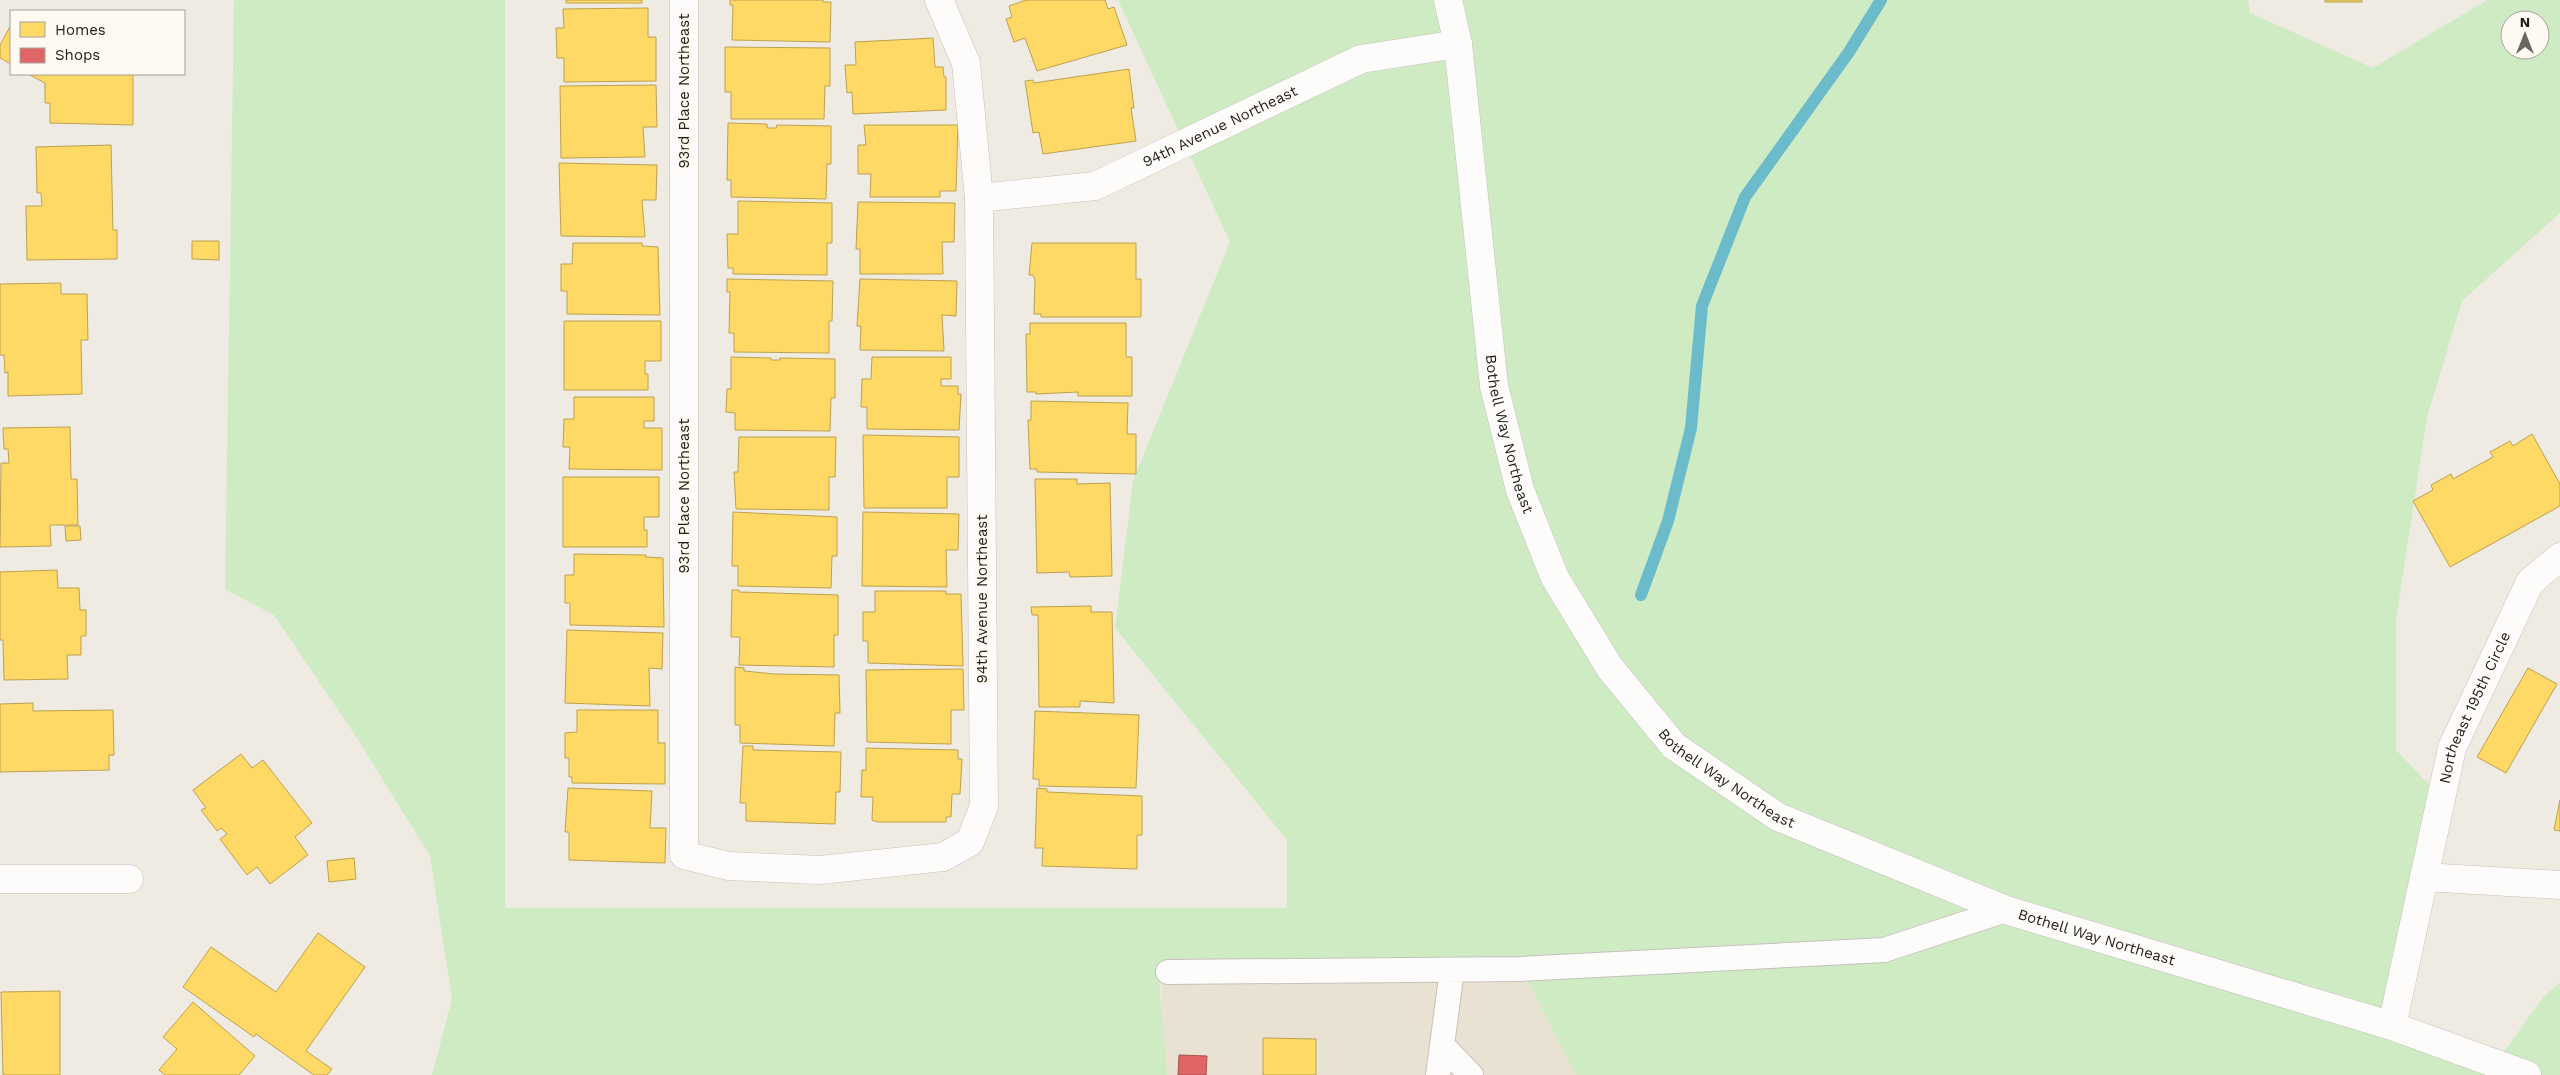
<svg xmlns="http://www.w3.org/2000/svg" width="2560" height="1075" font-family="'Work Sans',sans-serif">
  <rect width="100%" height="100%" fill="#efebe3"/>
  <path fill="#e9e2d2" d="M1162 969H1521L1576 1075H1162Z"/>
  <path fill="#cfebc4" fill-rule="evenodd" d="M234 0H505V908H1287V840L1115 628 1133 481 1230 242 1118 0H2248L2250 13 2373 68 2487 0H2560V213L2462 301 2427 417 2396 620V750L2441 797 2392 1025 2497 1062 2543 997 2560 983V1075H1576L1521 969 1158 966 1167 1075H432L452 999 430 856 355 735 274 615 225 589ZM2510 20H2540V50H2510Z"/>
  <path fill="#ffd966" stroke="#bca14f" d="M566 0H642V3H566Z
    M730 0H823V2H831L830 42 732 40 733 5H730Z
    M1026 0H1105L1108 9 1114 7 1127 45 1037 71 1025 38 1014 42 1006 19 1012 17 1009 6Z
    M2325 0H2362V2H2325Z
    M648 8V37H656V81L564 82V58H557L556 28H564L563 9Z
    M11 25V64L0 58V45Z
    M933 38 935 67H943L944 77H946V110L853 114 852 92 847 93 845 65H856L855 42Z
    M725 47 830 48V86H825L824 119H731V92H725Z
    M1129 69 1134 108H1131L1136 141 1043 154 1039 132 1033 133 1025 81 1033 80 1034 83Z
    M28 74H133V125L50 123V103H45V83Z
    M656 85 657 127H643L645 157 561 158 560 86Z
    M728 123 767 124V128H776L777 125 831 126V164H827L826 199 731 197V180H727Z
    M864 125H958L956 191H940V197H870L871 174H858V145H866Z
    M111 145 113 230H117V259L27 260 26 206H42L41 193H37L36 147Z
    M559 163 657 165 656 200H642L645 237 561 236Z
    M738 201 832 203V243H827V275L733 274V268H728L727 234H738Z
    M858 202 955 203 954 242H942L943 274H860V249H856Z
    M192 241H219V260L192 259Z
    M573 243H642V246L658 247 660 315 567 314V291H561V264H572Z
    M1032 243H1136V279H1141V317H1041V314H1034L1035 280 1033 275H1029Z
    M727 279 833 281 832 321H829V353L734 352V333H729L730 292H727Z
    M860 279 957 281 956 316 942 315 944 351 860 350 861 326H857Z
    M61 283V294H87L88 340H81L82 394 8 396V372L5 373 4 355H0V284Z
    M564 321H661V361H645V374H648V390H564Z
    M1030 323H1126V357H1132V396H1078V392L1036 394V392H1027L1026 334H1030Z
    M731 357 771 358V360H780V358L835 359V398H831L830 431 735 430V413L726 412 727 389H731Z
    M872 357H951V379H941V386H958V394H961L959 430 867 429V407H861L862 379H871Z
    M574 397H654V421H644V428H662V470L569 469 570 447H563L564 419H574Z
    M1031 401 1128 403 1127 434H1136V474L1037 472V469H1030L1028 420H1031Z
    M70 427 71 479H77L78 525H50L51 546 0 547 1 463H9L8 449H4L3 428Z
    M2532 434 2560 484V506L2450 567 2413 501 2433 490 2431 485 2451 474 2453 479 2493 457 2490 452 2510 441 2513 446Z
    M863 435 959 437V477H947V508H864Z
    M739 437H836L835 477H829V510L736 509 734 472H738Z
    M563 477H659V517H644V530H647V547H563Z
    M1035 479H1077V484L1110 483 1112 576 1070 577 1069 572 1037 573Z
    M733 512 837 517V556H832L831 588 738 586V566H732Z
    M863 512 959 514 958 550H946L947 587 862 586Z
    M65 526H80L81 540 66 541Z
    M574 554 646 555V557L663 558 664 627 570 625V603H565V575H574Z
    M57 570 58 588H79L80 610H86V636H81V655H67L68 679 4 680 3 640H0V572Z
    M732 590H739V592L838 595V635H834V667L739 665 740 637H731Z
    M875 591H946V594H961L963 666 868 663V641H863V612H875Z
    M1091 606V612H1112L1114 703 1080 701V707H1039L1038 615H1032L1031 607Z
    M567 630 663 633 662 669 649 668 650 706 565 703Z
    M735 667 744 668V671L775 674 839 675 840 713H835L834 746 740 743V725H735Z
    M2528 668 2557 684 2506 773 2477 757Z
    M963 669 964 710H951V744L867 742 866 670Z
    M33 703V711L113 710 114 755H109V770L0 772V704Z
    M577 710H658V743H665V784L572 783V777H569V758H565V733L577 732Z
    M1035 711 1139 715 1136 788 1039 786V779H1033Z
    M743 746H753V750L841 752 840 792H836L835 824 746 821V803H740Z
    M866 748 958 750V759H962L960 794H952L951 817H946V822H878L872 820 873 797H861L862 770H866Z
    M241 754 252 768 263 760 312 823 295 837 308 855 270 884 257 867 247 875 220 839 227 834 221 828 217 831 201 810 206 808 193 790Z
    M568 788 652 791 650 828H666L665 863 569 860V832H565Z
    M1037 788 1047 789V792L1142 796V835H1137V869L1042 866 1043 848H1035Z
    M2560 800V831L2554 830Z
    M354 858 356 879 329 882 327 861Z
    M318 933 365 967 306 1051 332 1069 327 1075H314L256 1034 254 1037 183 987 211 947 276 992Z
    M60 991V1075H3L1 992Z
    M193 1002 255 1056 239 1075H165L159 1070 177 1049 163 1037Z
    M1263 1038 1316 1039V1075H1263Z"/>
  <path fill="#e06666" stroke="#a7504f" d="M1179 1055 1207 1056 1206 1075H1178Z"/>
  <g fill="none" stroke-linecap="round" stroke-linejoin="round">
    <path stroke="#6bbbcb" stroke-width="12" d="M1641 595 1668 521 1691 428 1702 306 1745 197 1849 52 1881 0"/>
    <defs>
      <path id="lane" d="M1168 972 1521 969 1884 950 2006 910
        M1442 1045 1471 1075
        M1438 1075 1452 970"/>
      <g id="street">
        <path d="M684 0V855L728 866 820 870 943 857 970 842 984 806 979 198 966 63 939 0"/>
        <path id="s1" d="M979 198 1095 186 1361 59 1458 44"/>
        <path d="M2424 877 2560 885"/>
        <path d="M0 879H129"/>
        <path id="s2" d="M2392 1026 2452 748 2530 582 2560 557"/>
      </g>
      <g id="primary">
        <path id="s3" d="M1448 0 1458 44 1494 386 1520 490 1555 578 1610 668 1674 746 1778 817 2006 910 2392 1026 2527 1075"/>
      </g>
    </defs>
    <use href="#lane" stroke="#c5c2bc" stroke-width="26"/>
    <use href="#street" stroke="#c5c2bc" stroke-width="29"/>
    <use href="#primary" stroke="#c5c2bc" stroke-width="29"/>
    <use href="#lane" stroke="#fdfcfb" stroke-width="24"/>
    <use href="#street" stroke="#fdfcfb" stroke-width="28"/>
    <use href="#primary" stroke="#fdfcfb" stroke-width="28"/>
  </g>
  <g text-anchor="middle" stroke-width="5" stroke-linejoin="round" paint-order="stroke">
    <g font-size="15" fill="#211e19" stroke="#fef9f1">
      <text transform="translate(684 91) rotate(-90)" y="5">93rd Place Northeast</text>
      <text dy="5" stroke="none"><textPath href="#s1" startOffset="255">94th Avenue Northeast</textPath></text>
      <text dy="5" stroke="none"><textPath href="#s3" startOffset="439">Bothell Way Northeast</textPath></text>
      <text transform="translate(684 496) rotate(-90)" y="5">93rd Place Northeast</text>
      <text transform="translate(982 599) rotate(-90)" y="5">94th Avenue Northeast</text>
      <text dy="5" stroke="none"><textPath href="#s2" startOffset="330">Northeast 195th Circle</textPath></text>
      <text dy="5" stroke="none"><textPath href="#s3" startOffset="859">Bothell Way Northeast</textPath></text>
      <text dy="5" stroke="none"><textPath href="#s3" startOffset="1264">Bothell Way Northeast</textPath></text>
    </g>
  </g>
  <rect x="10" y="10" width="175" height="65" fill="#fef9f1" stroke="#a6a19b"/>
  <rect x="20" y="22" width="25" height="15" fill="#ffd966" stroke="#a6a19b"/>
  <text x="55" y="35" font-size="15" fill="#211e19">Homes</text>
  <rect x="20" y="48" width="25" height="15" fill="#e06666" stroke="#a6a19b"/>
  <text x="55" y="60" font-size="15" fill="#211e19">Shops</text>
  <g transform="translate(2525 35)"><circle r="24" fill="#fef9f1" stroke="#a6a19b"/>
  <path d="M0-4L9 19L0 12L-9 19Z" fill="#696660"/>
  <text y="-8" font-size="14" font-weight="bold" text-anchor="middle" fill="#211e19">N</text>
  </g>
</svg>
